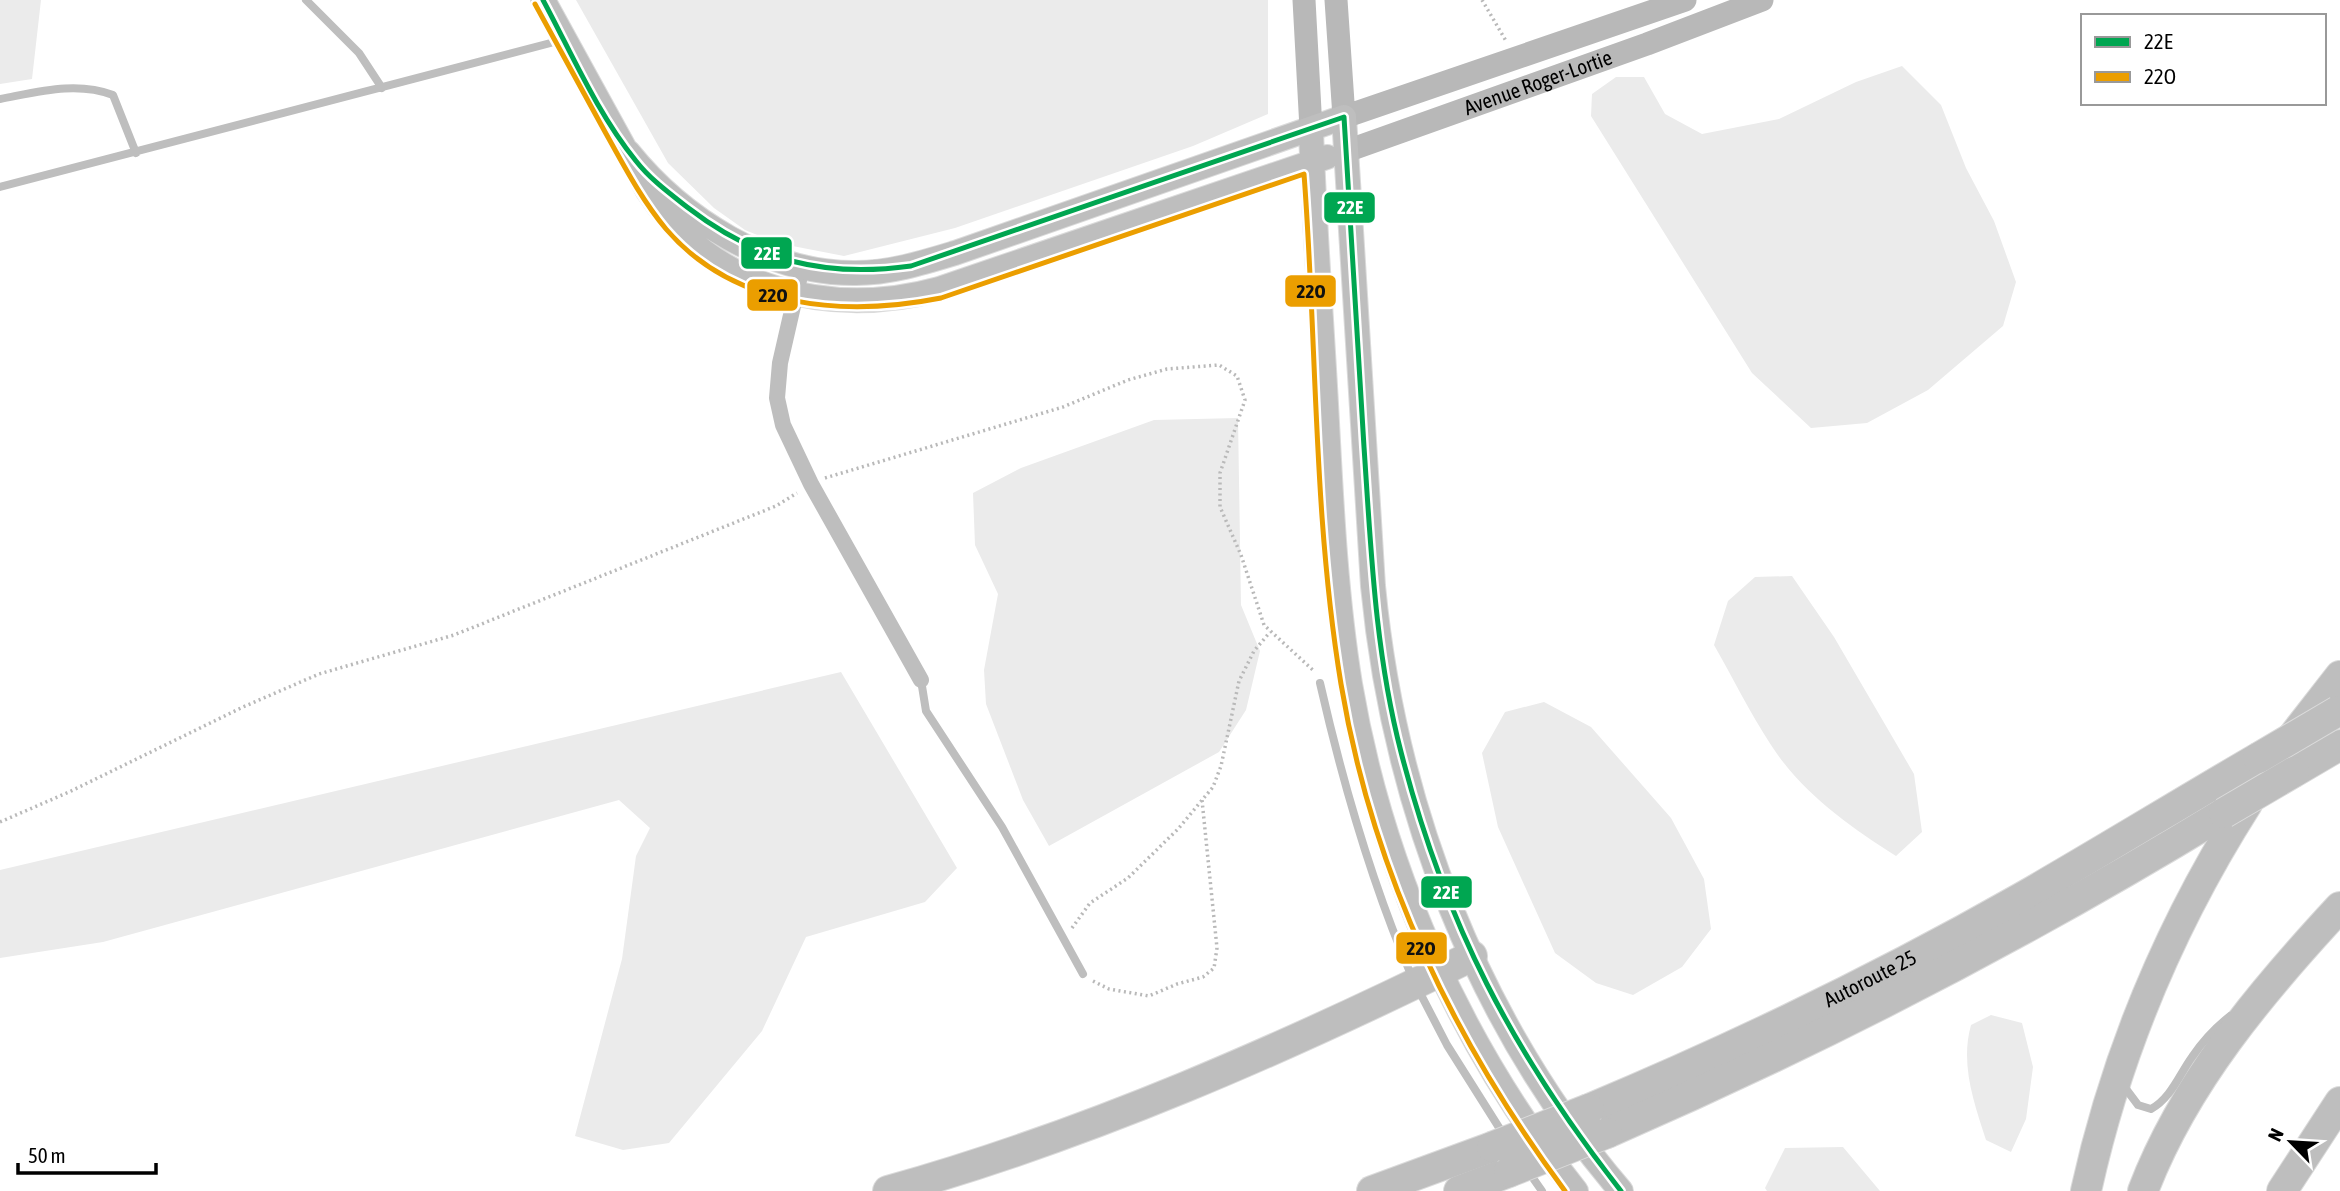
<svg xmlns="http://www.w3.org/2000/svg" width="2340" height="1191" font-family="'Asap Condensed',sans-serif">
  <rect width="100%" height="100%" fill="#fff"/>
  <path fill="#ebebeb" d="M0 0H41L32 79 0 84Z
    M576 0H1268V114L1193 146 955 228 844 256 777 243 745 230 714 208 668 163Z
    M1902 66 1941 105 1966 168 1994 221 2016 282 2003 326 1928 390 1867 423 1811 428 1752 373 1591 116 1592 94 1616 77H1644L1665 114 1702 134 1779 119 1856 82Z
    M1238 418 1241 605 1260 651 1246 710 1219 752 1049 846 1023 800 986 704 984 670 998 594 975 545 973 493 1021 468 1154 420Z
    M1792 576 1834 637 1914 774 1922 832 1896 856C1849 826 1802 793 1771 745 1750 713 1733 678 1714 645L1728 601 1755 577Z
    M841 672 957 868 925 902 806 937 762 1031 669 1143 623 1150 575 1136 622 959 636 856 650 828 619 800 103 942 0 958V870Z
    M1544 702 1591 727 1671 818 1704 879 1711 929 1682 967 1633 995 1596 983 1555 953 1498 827 1482 753 1505 712Z
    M1991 1015 2022 1023 2033 1067 2026 1119 2011 1152 1986 1140C1974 1103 1960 1064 1971 1025Z
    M1843 1147 1880 1191H1767L1765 1188 1785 1148Z"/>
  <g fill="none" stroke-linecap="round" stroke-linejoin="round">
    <defs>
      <path id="primary" d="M543 0 648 191C712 290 830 319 939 289L1327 157
        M1311 129C1314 221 1321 313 1326 404 1331 497 1335 591 1350 684 1381 867 1460 1046 1576 1191
        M628 152C682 219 768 274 856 273 890 273 922 263 955 253L1344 117 1373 586C1394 805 1477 1023 1621 1191"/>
      <g id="highway">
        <path d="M2291 739 2340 676"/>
        <path d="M2294 772 2340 745"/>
        <path id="s2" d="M1589 1109C1737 1047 1882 977 2021 898 2101 852 2179 804 2258 758"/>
        <path d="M1607 1133C1821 1040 2024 935 2224 813"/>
        <path d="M888 1191C1091 1134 1283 1049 1472 956"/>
        <path d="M1372 1191 1492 1147"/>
        <path d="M1459 1191 1509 1172"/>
        <path d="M2086 1191C2116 1054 2172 922 2247 804"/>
        <path d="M2143 1191C2184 1083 2262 991 2340 907"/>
        <path d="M2282 1191 2340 1102"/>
      </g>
    </defs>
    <use href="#primary" stroke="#dbdbdb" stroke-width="26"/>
    <use href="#highway" stroke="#dbdbdb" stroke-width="32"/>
    <path stroke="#b9b9b9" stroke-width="3.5" stroke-dasharray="2 3.5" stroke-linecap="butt" d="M1482 0 1506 41
      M825 478 1063 407 1128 380 1167 369 1219 365 1237 376 1245 400 1220 473V507L1241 555 1264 625 1315 672
      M0 822 69 792 243 707 319 674 454 635 776 506 797 493
      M1072 928 1090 903 1128 878 1178 829 1213 787 1221 766 1239 681 1254 651 1270 632
      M1093 981 1109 989 1149 996 1177 984 1203 977 1214 968 1217 948 1202 800"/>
    <path stroke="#bebebe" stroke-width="8" d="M306 0 359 53 382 88
      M0 99C38 92 76 81 113 95L136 153
      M0 187 562 40
      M921 680 926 711 1002 827 1083 974
      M1320 683C1343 784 1371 882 1412 977
      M1418 989 1447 1045 1505 1137
      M2123 1085 2138 1105 2151 1109C2171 1098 2179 1075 2192 1057 2202 1042 2215 1028 2230 1016
      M1528 1171 1542 1191"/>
    <path stroke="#bebebe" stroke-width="16" d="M802 267 780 363 777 398 783 425 811 484 921 680"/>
    <g stroke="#b8b8b8" stroke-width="23">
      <path d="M1304 0 1311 129"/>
      <path d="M1336 0 1344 117 1685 0"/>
      <path id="s1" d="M1344 152 1647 44 1762 0"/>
    </g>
    <use href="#primary" stroke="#bebebe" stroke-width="24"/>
    <use href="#highway" stroke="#bebebe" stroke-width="30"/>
    <defs>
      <path id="highway-bridge" d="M2258 758 2338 711
        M2224 813 2294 772
        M1492 1147 1589 1109
        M1509 1172 1607 1133"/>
    </defs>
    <use href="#highway-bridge" stroke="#dbdbdb" stroke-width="32" stroke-linecap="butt"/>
    <use href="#highway-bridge" stroke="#bebebe" stroke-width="30"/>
    <defs>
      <path id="bus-1" d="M543 0C572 54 597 113 636 161 650 179 669 193 687 207 757 261 824 278 911 266L1344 117C1351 227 1358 337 1364 447 1371 549 1375 652 1401 752 1445 923 1512 1052 1621 1191"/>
      <path id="bus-2" d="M535 4C558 46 581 88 604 130 623 164 641 199 666 229 735 309 845 317 941 298L1304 174C1317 344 1313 515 1341 684 1372 870 1453 1040 1565 1191"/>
    </defs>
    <use href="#bus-1" stroke="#fff" stroke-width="10"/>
    <use href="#bus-2" stroke="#fff" stroke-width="10"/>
    <use href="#bus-1" stroke="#00a651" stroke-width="5"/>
    <use href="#bus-2" stroke="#eb9e00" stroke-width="5"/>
  </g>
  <g text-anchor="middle" stroke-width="7" stroke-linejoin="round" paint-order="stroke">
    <g font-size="21" fill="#000" stroke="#fff">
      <text dy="7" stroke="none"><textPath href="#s1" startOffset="206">Avenue Roger-Lortie</textPath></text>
      <text dy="7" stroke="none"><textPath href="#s2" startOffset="310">Autoroute 25</textPath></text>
    </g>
  </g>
  <g stroke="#fff" stroke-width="2.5">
    <rect x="1323" y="191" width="53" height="33" rx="7" fill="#00a651"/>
    <rect x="740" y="236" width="53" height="34" rx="7" fill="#00a651"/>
    <rect x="1284" y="274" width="53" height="34" rx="7" fill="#eb9e00"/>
    <rect x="746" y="278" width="53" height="34" rx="7" fill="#eb9e00"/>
    <rect x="1420" y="875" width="53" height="34" rx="7" fill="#00a651"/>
    <rect x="1395" y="931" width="53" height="34" rx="7" fill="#eb9e00"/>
  </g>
  <g font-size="19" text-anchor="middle" font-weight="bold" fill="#fff">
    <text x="1350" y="214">22E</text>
    <text x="767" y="260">22E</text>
    <text x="1446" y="899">22E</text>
  </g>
  <g font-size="19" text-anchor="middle" font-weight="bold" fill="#111">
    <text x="1311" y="298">22O</text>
    <text x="773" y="302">22O</text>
    <text x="1421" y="955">22O</text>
  </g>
  <rect x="2081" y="14" width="245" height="91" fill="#ffffff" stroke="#999999" stroke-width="2"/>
  <rect x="2095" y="37" width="35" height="10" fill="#00a651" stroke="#999999" stroke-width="2"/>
  <text x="2144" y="49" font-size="21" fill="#000000">22E</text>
  <rect x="2095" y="72" width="35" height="10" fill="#eb9e00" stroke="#999999" stroke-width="2"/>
  <text x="2144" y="84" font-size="21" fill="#000000">22O</text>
  <g transform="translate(2291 1142) rotate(295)" stroke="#ffffff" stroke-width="5" paint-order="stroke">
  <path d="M0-5L12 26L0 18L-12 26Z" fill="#000000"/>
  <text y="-10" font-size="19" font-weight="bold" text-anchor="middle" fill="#000000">N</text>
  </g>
  <path d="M18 1163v10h138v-10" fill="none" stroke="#000000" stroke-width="3.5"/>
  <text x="28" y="1163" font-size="21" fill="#000000" stroke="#ffffff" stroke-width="5" paint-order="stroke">50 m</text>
</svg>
